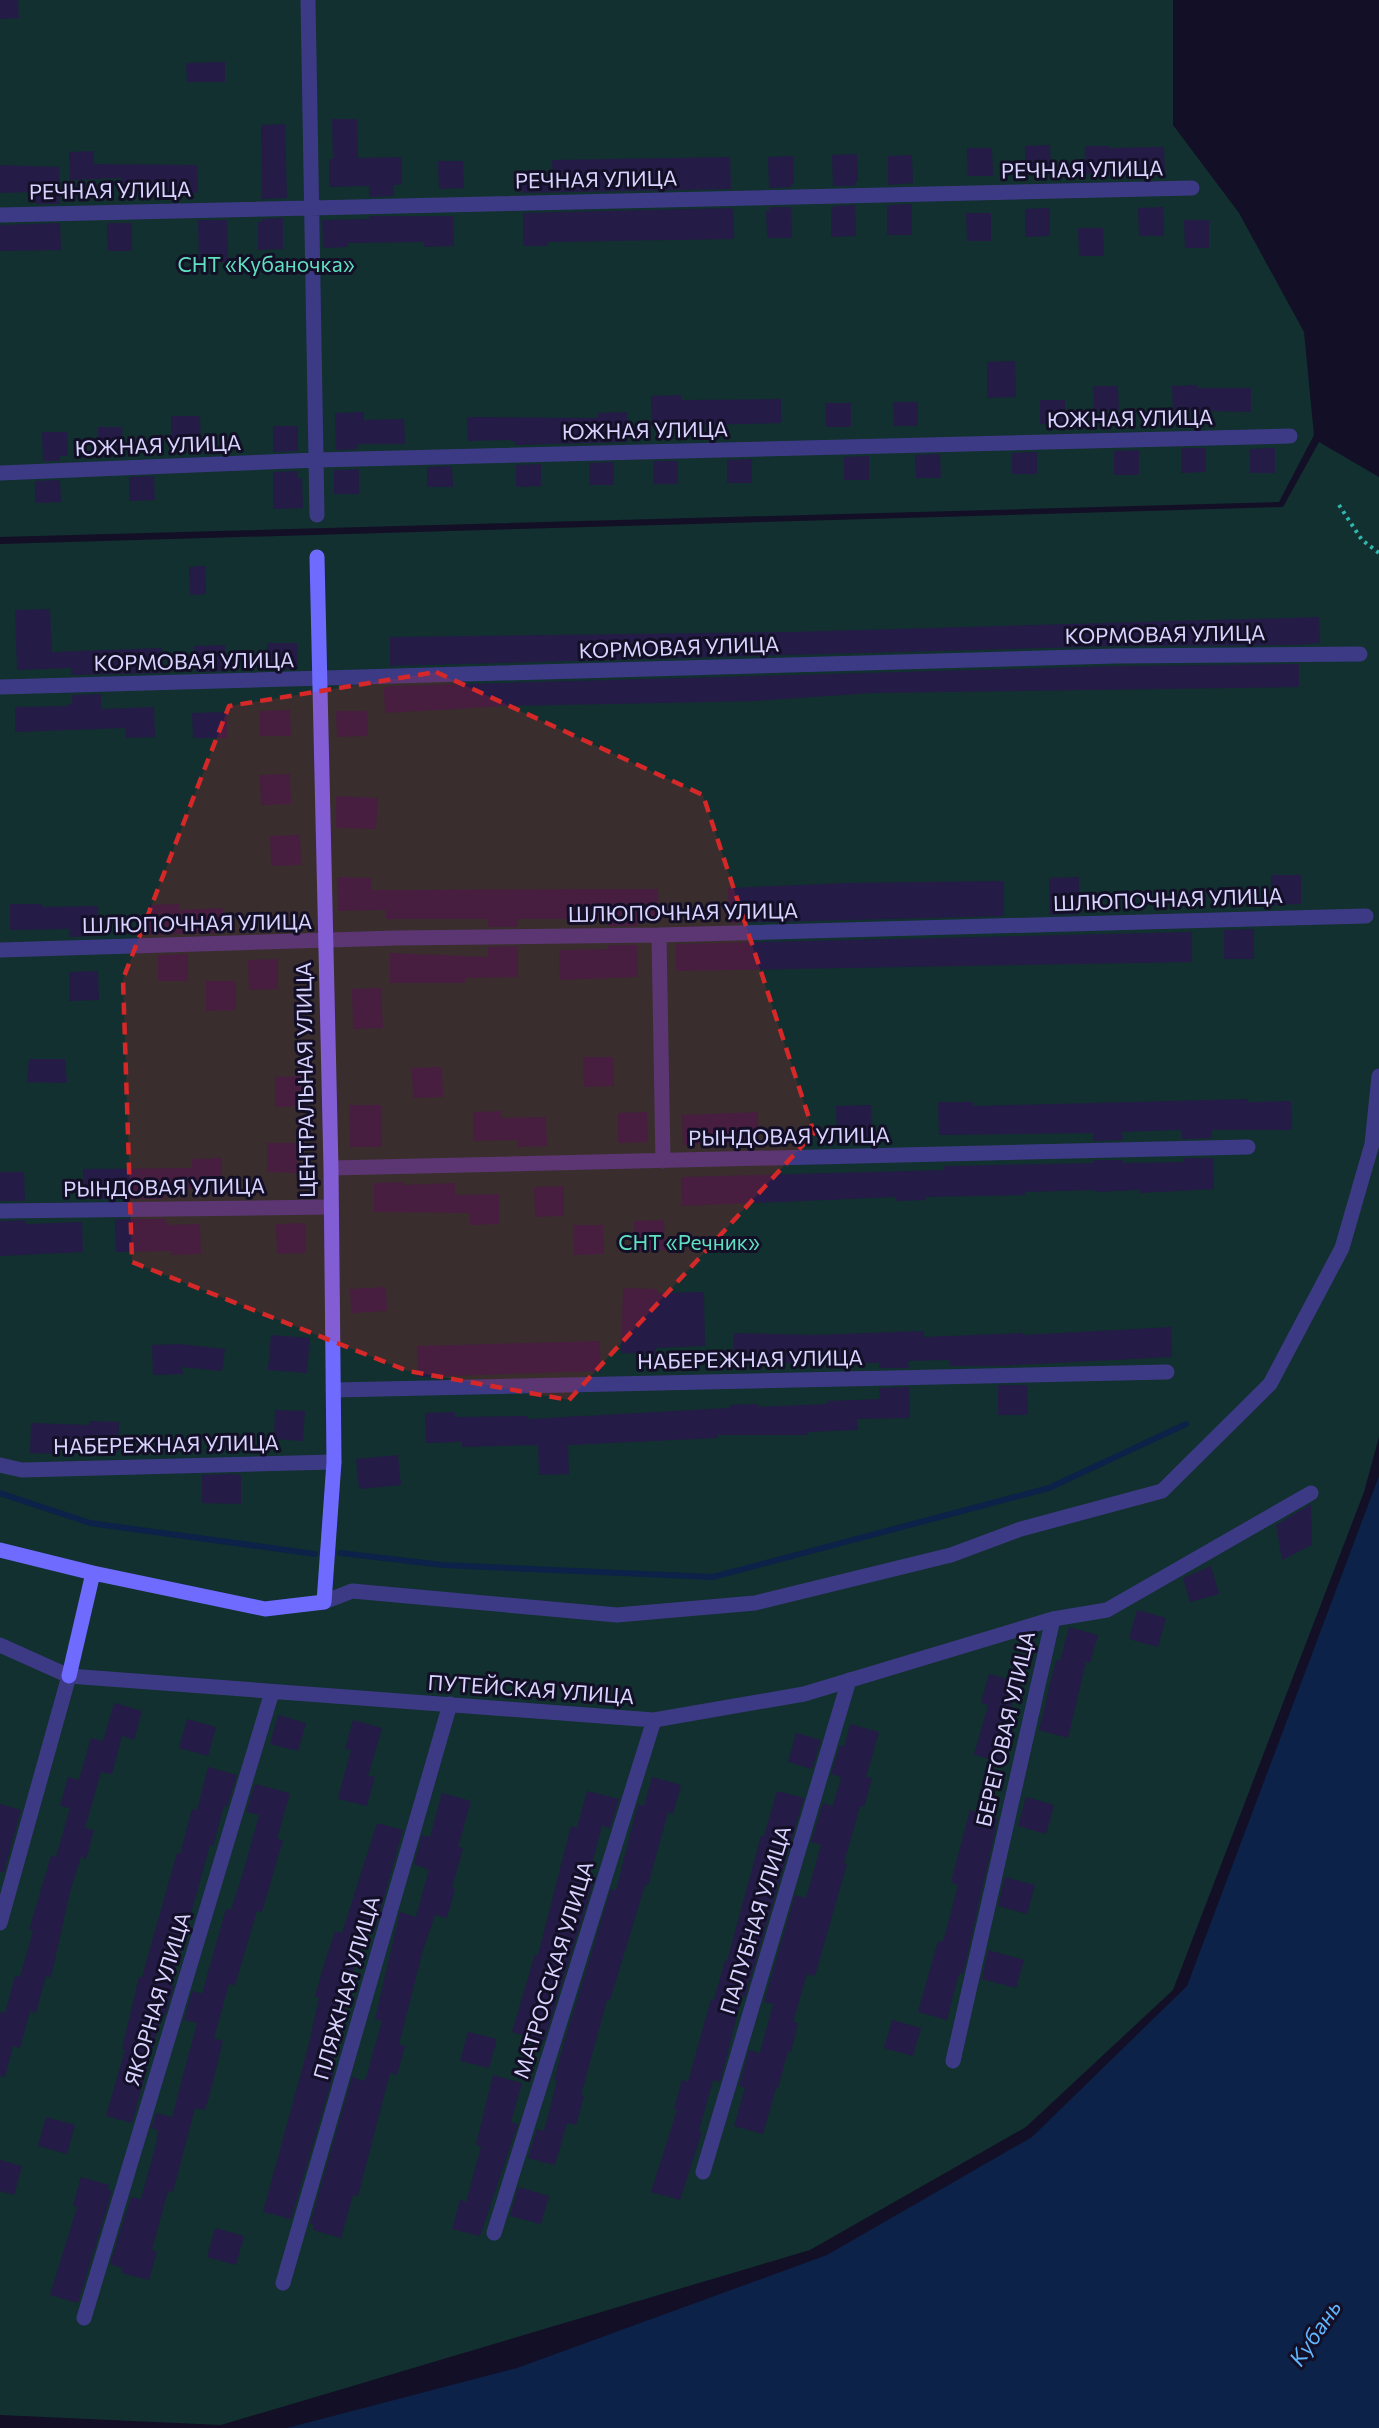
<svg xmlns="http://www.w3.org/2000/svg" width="1379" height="2428" font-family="Commissioner,sans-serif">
  <rect width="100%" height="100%" fill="#130f26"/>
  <path fill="#12302f" d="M0 0H1173V125L1239 213 1304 332 1314 435 1279 502 0 537Z
    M1319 442 1379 477V1437L1364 1492 1173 1990 1026 2127 810 2250 221 2425 0 2415V544L1283 507Z"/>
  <path fill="#0c2248" d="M1379 1476V2428H287L517 2368 827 2255 1032 2137 1187 1986Z"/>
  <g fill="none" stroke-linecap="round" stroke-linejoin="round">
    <path stroke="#0c2248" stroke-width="6" d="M0 1493 90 1523 315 1554
      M340 1553 443 1565 713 1577 1049 1488 1186 1424"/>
  </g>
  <path fill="#241b47" d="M0 0H18L19 18 0 19Z
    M225 62V82H187L186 63Z
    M332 119H357L358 158 402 157V185H394V196L369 197V186L329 187V159H333Z
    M285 124 287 198 262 199 261 125Z
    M1050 145 1051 174H1026L1025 146Z
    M1085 146H1110V148L1164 147 1165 175H1140V173L1086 174Z
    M967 148H992L993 176H968Z
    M94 151V164L197 165 198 193 173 194V190L122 192 121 178 70 180 69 152Z
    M857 154 858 182H855V186H833L832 155Z
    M912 155 913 183 888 185V156Z
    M793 156 794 184H791V187L769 188 768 157Z
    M730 157 731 189 522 193V183L553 182 552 160Z
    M438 161H463L464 188 439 189Z
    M0 165 59 167 60 204H35V192L0 193Z
    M912 204V235H887V207L889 205Z
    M855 205 856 236 831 237V209L834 206Z
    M770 207H791L792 238H767L766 211H770Z
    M1163 207 1164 236H1139L1138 208Z
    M731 208 734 211V239L548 242V246H523V213Z
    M1050 208V236L1025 237V209Z
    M966 213H991V241H967Z
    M369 216H453L454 246 424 247V242L348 243V247L323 248 322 220 369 219Z
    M283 218V249L258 250V222H262V219Z
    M198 220H227L228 262 199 263Z
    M1184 220H1209V248H1185Z
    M60 223 61 250 0 251V225Z
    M107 223H132V251H108Z
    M1078 228H1103L1104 256H1079Z
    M1015 361 1016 397 987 398V362Z
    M1197 385V388H1251V412L1173 410 1172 386Z
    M1093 386H1118L1119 410 1094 411Z
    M681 395V400L781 399V423L652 426 651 396Z
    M1040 400H1065V424H1040Z
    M893 402H918V426H894Z
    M825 403H851V427H826Z
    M364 412V420L404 419 405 444H358V449L336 450 335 413Z
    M627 412 628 442 515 445V442L509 440 468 441 467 417 598 418V413Z
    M171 416H200L201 445 171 446Z
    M273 426H298V451L273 452Z
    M98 427H122L123 451 98 452Z
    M42 432H67L68 456H60V461H43Z
    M1181 448H1206V472L1181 473Z
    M1275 448V473H1250V449Z
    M1139 450V475H1114V451Z
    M1037 452V474H1012V453Z
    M940 454 941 478H916L915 455Z
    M869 456V480H844V457Z
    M752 459V483H727V460Z
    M653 461H678V484H653Z
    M614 462V485H589V463Z
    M541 464V486L516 487V465Z
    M452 466 453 487H427V467Z
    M359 469V494H334V470Z
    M298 471V478H302L303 508 273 509V472Z
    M154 476 155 500 129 501V477Z
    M60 480 61 502 35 503V481Z
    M205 566 206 594 190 595 189 567Z
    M50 609 52 652 162 648 163 673 71 675V668L17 670 15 610Z
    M1319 617 1320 643 1298 645 1115 646 390 666V637L790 632Z
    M267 643H297L298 669H267Z
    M225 645V671L195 672 194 646Z
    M1299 664V687L872 693 756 701 505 706 385 713 384 688 391 686 1115 666Z
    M101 694V709L154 707 155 737 126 738 125 728 15 732V707L67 706V704H72V695Z
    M290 710 291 736H260V711Z
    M336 711H367L368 736 337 737Z
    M227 712V738H193L192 713Z
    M290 774 291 804 261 805 260 775Z
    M336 796 378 798 376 829 336 828Z
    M300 835 301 865 271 866 270 836Z
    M1271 875H1301V904L1271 905Z
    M337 877 371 878V890L658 889 659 918 637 919V926H607V919H518V927H488V919H386V910L338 911Z
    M1079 877V914L1049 915V878Z
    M1004 881V916L729 923 728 888 849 883Z
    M10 904H42V907L98 906 99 936 69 937V929L10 930Z
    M179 904V910L223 908V933L149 935V905Z
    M1254 929V959H1224V930Z
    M1192 932V962L676 971V944Z
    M608 945H637L638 977 560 980 559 950 608 949Z
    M518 946V977L465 978V983H390V953L488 957V947Z
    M188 954V981H158V955Z
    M278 959V989L249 990 248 960Z
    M98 971 99 1000 69 1001V972Z
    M206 981H236V1010L206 1011Z
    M381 988 383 1028 353 1029 352 989Z
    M583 1057H613L614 1086 584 1087Z
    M29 1059H65L67 1083 27 1082Z
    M442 1067 443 1097 413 1098 412 1068Z
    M304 1076 305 1106 275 1107V1077Z
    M1248 1099V1102L1291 1101 1292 1130H1212V1138L1182 1139V1131L1178 1130 1122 1132 1123 1140 1093 1141V1133L939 1135 938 1102H973V1106Z
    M349 1105H381L382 1147H350Z
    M871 1105 872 1138 837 1139 836 1106Z
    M502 1111V1118L546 1117 547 1146 517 1147V1140L473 1141V1112Z
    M647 1112 648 1142 618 1143V1113Z
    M758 1112V1142L683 1145 682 1115Z
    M267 1143H297V1173L267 1172Z
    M222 1158V1188L165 1189 166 1199H84L83 1169 192 1168V1159Z
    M1183 1158H1213L1214 1189 1139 1193V1190L1095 1192V1190L1025 1192V1195L926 1197V1200L896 1201V1197L682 1206 681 1177 944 1170V1166L1094 1163V1160H1123V1163L1183 1162Z
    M0 1172H24L25 1201H0Z
    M403 1182V1185L455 1183V1195L499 1194V1224L470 1225 469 1213 374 1212V1183Z
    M564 1186V1216L535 1217 534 1187Z
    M115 1219H166L167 1225 200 1224 201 1254 171 1255V1251L116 1252Z
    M25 1220 26 1224 82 1222 83 1252 0 1256V1221Z
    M664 1220 665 1250 635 1251 634 1221Z
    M306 1223V1253L277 1254 276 1224Z
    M573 1225H603L604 1254 574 1255Z
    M386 1287 387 1311 351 1313 350 1289Z
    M623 1288 658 1289V1293L704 1292 705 1346 656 1348 655 1354 621 1353Z
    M1171 1327 1172 1357 997 1366H950L949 1360 908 1361 909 1368H879V1363H733V1333L814 1335 924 1331V1337L1023 1333V1335Z
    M271 1335 310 1338 307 1373 268 1370Z
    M600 1341 601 1371 418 1377 417 1346Z
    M180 1344 225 1349 222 1371 182 1367 183 1374 153 1375 152 1345Z
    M998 1385H1027L1028 1415H998Z
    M909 1387 910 1418 857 1419 858 1430 808 1432V1435H718V1438L568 1445 569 1474 539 1475 538 1445 462 1447V1442L426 1443 425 1413 455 1412V1417L528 1416V1419L729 1408V1405L758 1404 759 1407 827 1404V1401L880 1399 879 1388Z
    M275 1410 305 1411 303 1441 274 1439Z
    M89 1421 119 1422 118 1452 60 1449V1454L30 1453 31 1423 89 1425Z
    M398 1455 401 1485 359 1489 356 1459Z
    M232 1474 241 1475V1504L202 1503V1475Z
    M1311 1504 1312 1545 1282 1560 1276 1525Z
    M1211 1566 1219 1594 1190 1602 1183 1578Z
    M1137 1610 1166 1618 1158 1647 1129 1639Z
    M1069 1627 1098 1635 1090 1663 1086 1662 1068 1738 1039 1730 1056 1660 1060 1661Z
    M989 1674 1018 1682 1004 1732 1011 1734 1003 1762 974 1755 988 1705 981 1703Z
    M114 1703 142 1711 134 1740 122 1736 112 1774 101 1772 85 1828 94 1830 86 1859 81 1857 70 1892 51 1977 46 1976 36 2013 30 2011 20 2048 13 2046 5 2077 0 2076V2012L5 2013 15 1976 20 1977 33 1931 29 1930 51 1856 56 1857 70 1808 60 1806 68 1777 79 1780 91 1738 103 1741Z
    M278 1715 306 1723 298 1751 270 1744Z
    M187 1719 216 1727 208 1756 179 1748Z
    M353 1720 382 1728 368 1776 375 1777 367 1806 338 1799 351 1750 345 1749Z
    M850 1724 879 1732 866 1777 872 1778 864 1807 860 1806 844 1863 847 1864 815 1976 807 1974 793 2022 798 2023 791 2052 788 2051 778 2088H776L763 2134 734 2126 745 2088 739 2086 749 2050 760 2053 773 2004 764 2002 795 1895 806 1898 821 1845 811 1842 823 1803 833 1806 841 1777 831 1774 840 1745 844 1747Z
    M796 1733 821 1740 812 1769 788 1762Z
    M208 1767 237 1775 227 1807 224 1806 213 1846 210 1845 171 1985 174 1986 165 2015 162 2014 132 2123 106 2116 125 2050 122 2049 139 1977H142L177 1853 180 1854 192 1809 197 1810Z
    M652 1777 681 1785 673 1814 668 1812 648 1885H645L610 2000H607L581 2095 584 2096 576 2125 567 2123 555 2165 528 2158 537 2129 544 2131 557 2081 554 2080 563 2046 611 1889 616 1890 638 1804 644 1806Z
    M255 1784 290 1793 277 1839 283 1840 262 1912 257 1911 235 1985 229 1984 214 2038 223 2041 213 2082 205 2110 195 2108 173 2192 168 2191 152 2250 157 2251 149 2280 121 2273 122 2268 110 2264 131 2197 141 2199 156 2144 158 2130 151 2128 156 2113 172 2117 197 2023 184 2020 192 1991 202 1994 226 1909 231 1910 242 1876 259 1815 246 1812Z
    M587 1791 619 1799 610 1828 602 1826 587 1883 593 1884 544 2041 512 2032 535 1954 538 1955 571 1826 577 1828Z
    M777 1791 804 1798 745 1997 742 1996 720 2082 713 2080 699 2131 702 2132 680 2200 651 2192 677 2110 674 2109 682 2080 688 2082 711 1999 714 2000 725 1960 727 1961 761 1836H764Z
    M442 1793 471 1801 458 1847 463 1848 452 1888 455 1889 447 1918 435 1915 423 1950 399 2044 405 2046 397 2075 390 2073 358 2196 353 2195 341 2238 313 2230 314 2225 310 2224 352 2077 365 2081 382 2021 375 2019 400 1912 416 1917 429 1870 414 1864 422 1835 430 1837Z
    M1026 1797 1054 1805 1046 1834 1018 1826Z
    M0 1804 21 1810 4 1872H0Z
    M970 1810 998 1818 963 1974 960 1973 958 1977 947 2020 918 2012 938 1941 943 1942 958 1885 951 1882Z
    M377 1823 403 1830 375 1929 367 1927 354 1967 338 2025 342 2026 330 2071 334 2072 291 2219 263 2212 308 2047 319 1998 315 1997 323 1968 335 1931 342 1933Z
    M1005 1877 1035 1885 1027 1914 998 1906Z
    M988 1950 1024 1960 1016 1988 982 1979Z
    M892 2020 921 2028 913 2056 884 2048Z
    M468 2032 497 2039 489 2068 460 2061Z
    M493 2075 522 2083 511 2122 518 2124 480 2236 452 2229 460 2200 466 2202 481 2147 476 2145Z
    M46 2117 75 2125 67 2154 38 2146Z
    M0 2160 22 2166 14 2195 0 2191Z
    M81 2177 109 2185 108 2190 112 2191 78 2303 50 2295 77 2207 73 2206Z
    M518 2187 549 2196 541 2224 510 2216Z
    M215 2228 244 2236 236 2265 207 2257Z"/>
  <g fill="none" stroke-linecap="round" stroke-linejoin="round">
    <path stroke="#2fb8b0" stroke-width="4" stroke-dasharray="3 4.5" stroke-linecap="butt" d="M1339 505 1362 540 1379 553"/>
    <path stroke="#3d3a85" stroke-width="15" d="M308 0 317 515
      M0 215 1192 188
      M0 473 317 460 1290 436
      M0 687 1115 656 1360 654
      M659 935 663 1161
      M0 950 396 938 659 935 1366 916
      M331 1168 1248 1147
      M0 1211 329 1207
      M333 1390 1167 1372
      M0 1465 22 1470 334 1462
      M324 1602 352 1591 617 1615 755 1603 951 1555 1021 1529 1162 1491 1270 1384 1342 1248 1372 1144 1379 1076
      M0 1645 69 1676 654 1720 804 1694 1053 1619
      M0 1923 69 1676
      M953 2061 1053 1619 1107 1610 1311 1493
      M703 2172 849 1680
      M494 2233 654 1720
      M283 2283 450 1704
      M84 2318 272 1692"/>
    <path stroke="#6f6bff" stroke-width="15" d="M0 1550 93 1573 69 1676
      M93 1573 265 1609 324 1602 334 1462 331 1168 317 557"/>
  </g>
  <path fill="#d62828" fill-opacity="0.2" stroke="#d62828" stroke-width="4.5" stroke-dasharray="12 8" stroke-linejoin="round" d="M436 672 703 795 814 1133 569 1400 408 1371 132 1262 123 979 229 706Z"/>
  <g text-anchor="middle" stroke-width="6" stroke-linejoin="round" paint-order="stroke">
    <g font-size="21" fill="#d9d4ff" stroke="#130f26">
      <text transform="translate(1082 170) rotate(-1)" y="7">РЕЧНАЯ УЛИЦА</text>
      <text transform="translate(596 180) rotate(-1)" y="7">РЕЧНАЯ УЛИЦА</text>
      <text transform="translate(110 191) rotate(-1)" y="7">РЕЧНАЯ УЛИЦА</text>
      <text transform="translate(1130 419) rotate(-1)" y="7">ЮЖНАЯ УЛИЦА</text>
      <text transform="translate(645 431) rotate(-1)" y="7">ЮЖНАЯ УЛИЦА</text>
      <text transform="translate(158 446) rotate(-2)" y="7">ЮЖНАЯ УЛИЦА</text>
      <text transform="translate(1165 635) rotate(-1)" y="7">КОРМОВАЯ УЛИЦА</text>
      <text transform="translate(679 648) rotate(-2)" y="7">КОРМОВАЯ УЛИЦА</text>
      <text transform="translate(194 662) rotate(-1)" y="7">КОРМОВАЯ УЛИЦА</text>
      <text transform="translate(1168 900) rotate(-2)" y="7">ШЛЮПОЧНАЯ УЛИЦА</text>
      <text transform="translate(683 913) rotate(-1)" y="7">ШЛЮПОЧНАЯ УЛИЦА</text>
      <text transform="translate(197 924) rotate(-1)" y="7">ШЛЮПОЧНАЯ УЛИЦА</text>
      <text transform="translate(306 1080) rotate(-91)" y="7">ЦЕНТРАЛЬНАЯ УЛИЦА</text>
      <text transform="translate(789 1137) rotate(-1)" y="7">РЫНДОВАЯ УЛИЦА</text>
      <text transform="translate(164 1188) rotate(-1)" y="7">РЫНДОВАЯ УЛИЦА</text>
      <text transform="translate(750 1360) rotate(-1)" y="7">НАБЕРЕЖНАЯ УЛИЦА</text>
      <text transform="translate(166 1445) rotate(-1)" y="7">НАБЕРЕЖНАЯ УЛИЦА</text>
      <text transform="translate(531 1690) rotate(4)" y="7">ПУТЕЙСКАЯ УЛИЦА</text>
      <text transform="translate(1006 1729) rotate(-77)" y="7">БЕРЕГОВАЯ УЛИЦА</text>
      <text transform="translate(756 1920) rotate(-73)" y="7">ПАЛУБНАЯ УЛИЦА</text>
      <text transform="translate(554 1970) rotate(-73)" y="7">МАТРОССКАЯ УЛИЦА</text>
      <text transform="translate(347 1988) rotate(-74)" y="7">ПЛЯЖНАЯ УЛИЦА</text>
      <text transform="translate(158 1999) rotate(-73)" y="7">ЯКОРНАЯ УЛИЦА</text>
    </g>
    <g font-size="21" fill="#5fe0c0" stroke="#130f26">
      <text x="266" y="272">СНТ «Кубаночка»</text>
      <text x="689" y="1250">СНТ «Речник»</text>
    </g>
    <g font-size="22" font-style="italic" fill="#62b6ff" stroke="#130f26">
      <text transform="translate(1315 2333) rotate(-56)" y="8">Кубань</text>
    </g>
  </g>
</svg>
